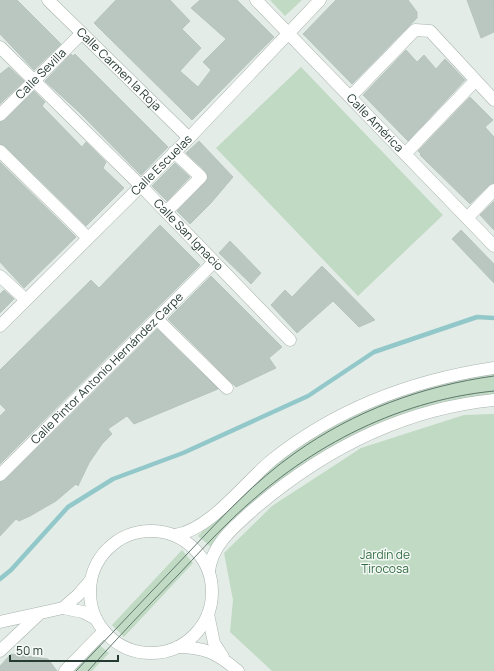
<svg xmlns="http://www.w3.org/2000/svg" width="494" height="671" font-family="Manrope,sans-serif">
  <rect width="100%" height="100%" fill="#e4ece7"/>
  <path fill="#c0dac4" d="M270 0H302L285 16Z
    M301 67 443 215 358 296 216 148Z
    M494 372V395L386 422 251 507 211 547 198 536 226 506 272 465 338 421 402 393Z
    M494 414V671H272L230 632 233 600 224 553 272 506 361 448 464 415Z
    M182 550 193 563 124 637 112 625Z
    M97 643 109 653 92 671H70Z"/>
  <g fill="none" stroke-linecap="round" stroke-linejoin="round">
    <path stroke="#93c8ca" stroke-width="4.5" d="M0 579 11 570 68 507 113 479 183 453 308 396 374 352 477 317 494 318"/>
  </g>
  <path fill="#bac6c0" stroke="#b7c5be" d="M0 0H17L61 44 34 70 0 34Z
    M116 0H170L190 21 182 29 201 48 180 71 198 87 211 70 203 62 226 39 191 8 200 0H237L274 37 192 120 94 23Z
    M336 0H408L417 12V18L352 84 303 34Z
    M467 0H494V32L481 38Z
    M406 50 417 62 424 55 436 69 445 59 465 80 408 141 363 95Z
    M71 54 73 56 75 54 168 147 141 175 79 112 45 81Z
    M9 67 24 81 0 104V74Z
    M34 91 45 102 42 106 82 147 86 142 106 162 103 168 124 188 86 226 5 146 0 144V122L5 120Z
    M470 97 493 120 485 127 494 137V183L489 185 470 204 420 155 421 154 418 151Z
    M199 141 233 177 211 203 190 224 177 211 208 179 206 172 186 153Z
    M0 162 76 237 24 288 0 262Z
    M175 163 190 177 167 201 152 186Z
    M494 201V230L480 215Z
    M160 225 200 265 0 464V416L6 410 0 404V370L91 280 99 288Z
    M461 230 494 264V283L452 239Z
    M230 241 261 273 251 284 219 253Z
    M322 266 375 320 359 327 333 301 297 333 271 305 285 290 292 297Z
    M211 276 282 347 269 358 276 368 236 387 168 319Z
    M4 290 14 299 0 313V294Z
    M157 329 218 389 134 424 127 416 108 429 112 434 102 444 89 463 78 486 76 484 56 501 30 516 19 521 16 519 0 536V482L5 480Z
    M11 654 48 659 57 671H0V666Z"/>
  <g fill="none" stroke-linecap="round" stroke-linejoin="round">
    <defs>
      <g id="minor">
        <path id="s1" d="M48 0 189 138"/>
        <path id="s2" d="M256 0 494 246"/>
        <path id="s3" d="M0 47 141 186 290 340"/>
        <path d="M350 97 415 30 430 31 494 100"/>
        <path id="s4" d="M0 115 82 33"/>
        <path d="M0 151 88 238"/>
        <path d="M405 154 475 81"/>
        <path d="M166 212 201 177 174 152"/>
        <path d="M467 218 494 190"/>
        <path d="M0 276 26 300"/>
        <path d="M157 319 227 388"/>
        <path id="s5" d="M0 326 189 138 320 0"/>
        <path id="s6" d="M0 475 214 262"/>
        <circle cx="151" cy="592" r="61"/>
        <path d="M175 535C210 530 244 483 272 460 336 409 413 380 494 368"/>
        <path d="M209 571C212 544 234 527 254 509 323 450 403 409 494 400"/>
        <path d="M63 608 78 595 91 580"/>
        <path d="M208 614 214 643 223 657"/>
        <path d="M0 622 63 608 83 612 96 619"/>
        <path d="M177 647C205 647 217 653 238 671"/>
        <path d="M0 651 37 616"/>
        <path d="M65 671 104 631"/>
      </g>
    </defs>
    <use href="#minor" stroke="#a7b3ad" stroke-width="13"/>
    <use href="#minor" stroke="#fff" stroke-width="12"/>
    <path stroke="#60776e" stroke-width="1" d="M76 671C114 631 151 592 189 552 222 517 255 481 295 453 354 411 422 386 494 376
      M88 671C117 638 148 606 179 574 196 556 213 537 231 520 303 450 393 401 494 391"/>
  </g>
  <g text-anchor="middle" stroke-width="3" stroke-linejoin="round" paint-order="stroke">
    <g font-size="12" fill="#263b33" stroke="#f4f9f6">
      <text dy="4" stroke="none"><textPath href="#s1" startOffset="99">Calle Carmen la Roja</textPath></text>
      <text dy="4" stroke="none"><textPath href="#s4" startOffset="58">Calle Sevilla</textPath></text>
      <text dy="4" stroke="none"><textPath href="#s2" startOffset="171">Calle América</textPath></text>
      <text dy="4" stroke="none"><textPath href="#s5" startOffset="228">Calle Escuelas</textPath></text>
      <text dy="4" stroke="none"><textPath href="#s3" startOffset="266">Calle San Ignacio</textPath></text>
      <text dy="4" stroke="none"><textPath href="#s6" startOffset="151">Calle Pintor Antonio Hernández Carpe</textPath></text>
    </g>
    <g font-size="12" fill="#356d44" stroke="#f4f9f6">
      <text x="385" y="559">Jardín de<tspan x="385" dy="14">Tirocosa</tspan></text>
    </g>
  </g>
  <path d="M10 655v6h108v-6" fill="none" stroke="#263b33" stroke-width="2"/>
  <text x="16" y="655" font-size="12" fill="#263b33" stroke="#f4f9f6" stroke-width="3" paint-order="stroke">50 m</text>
</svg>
